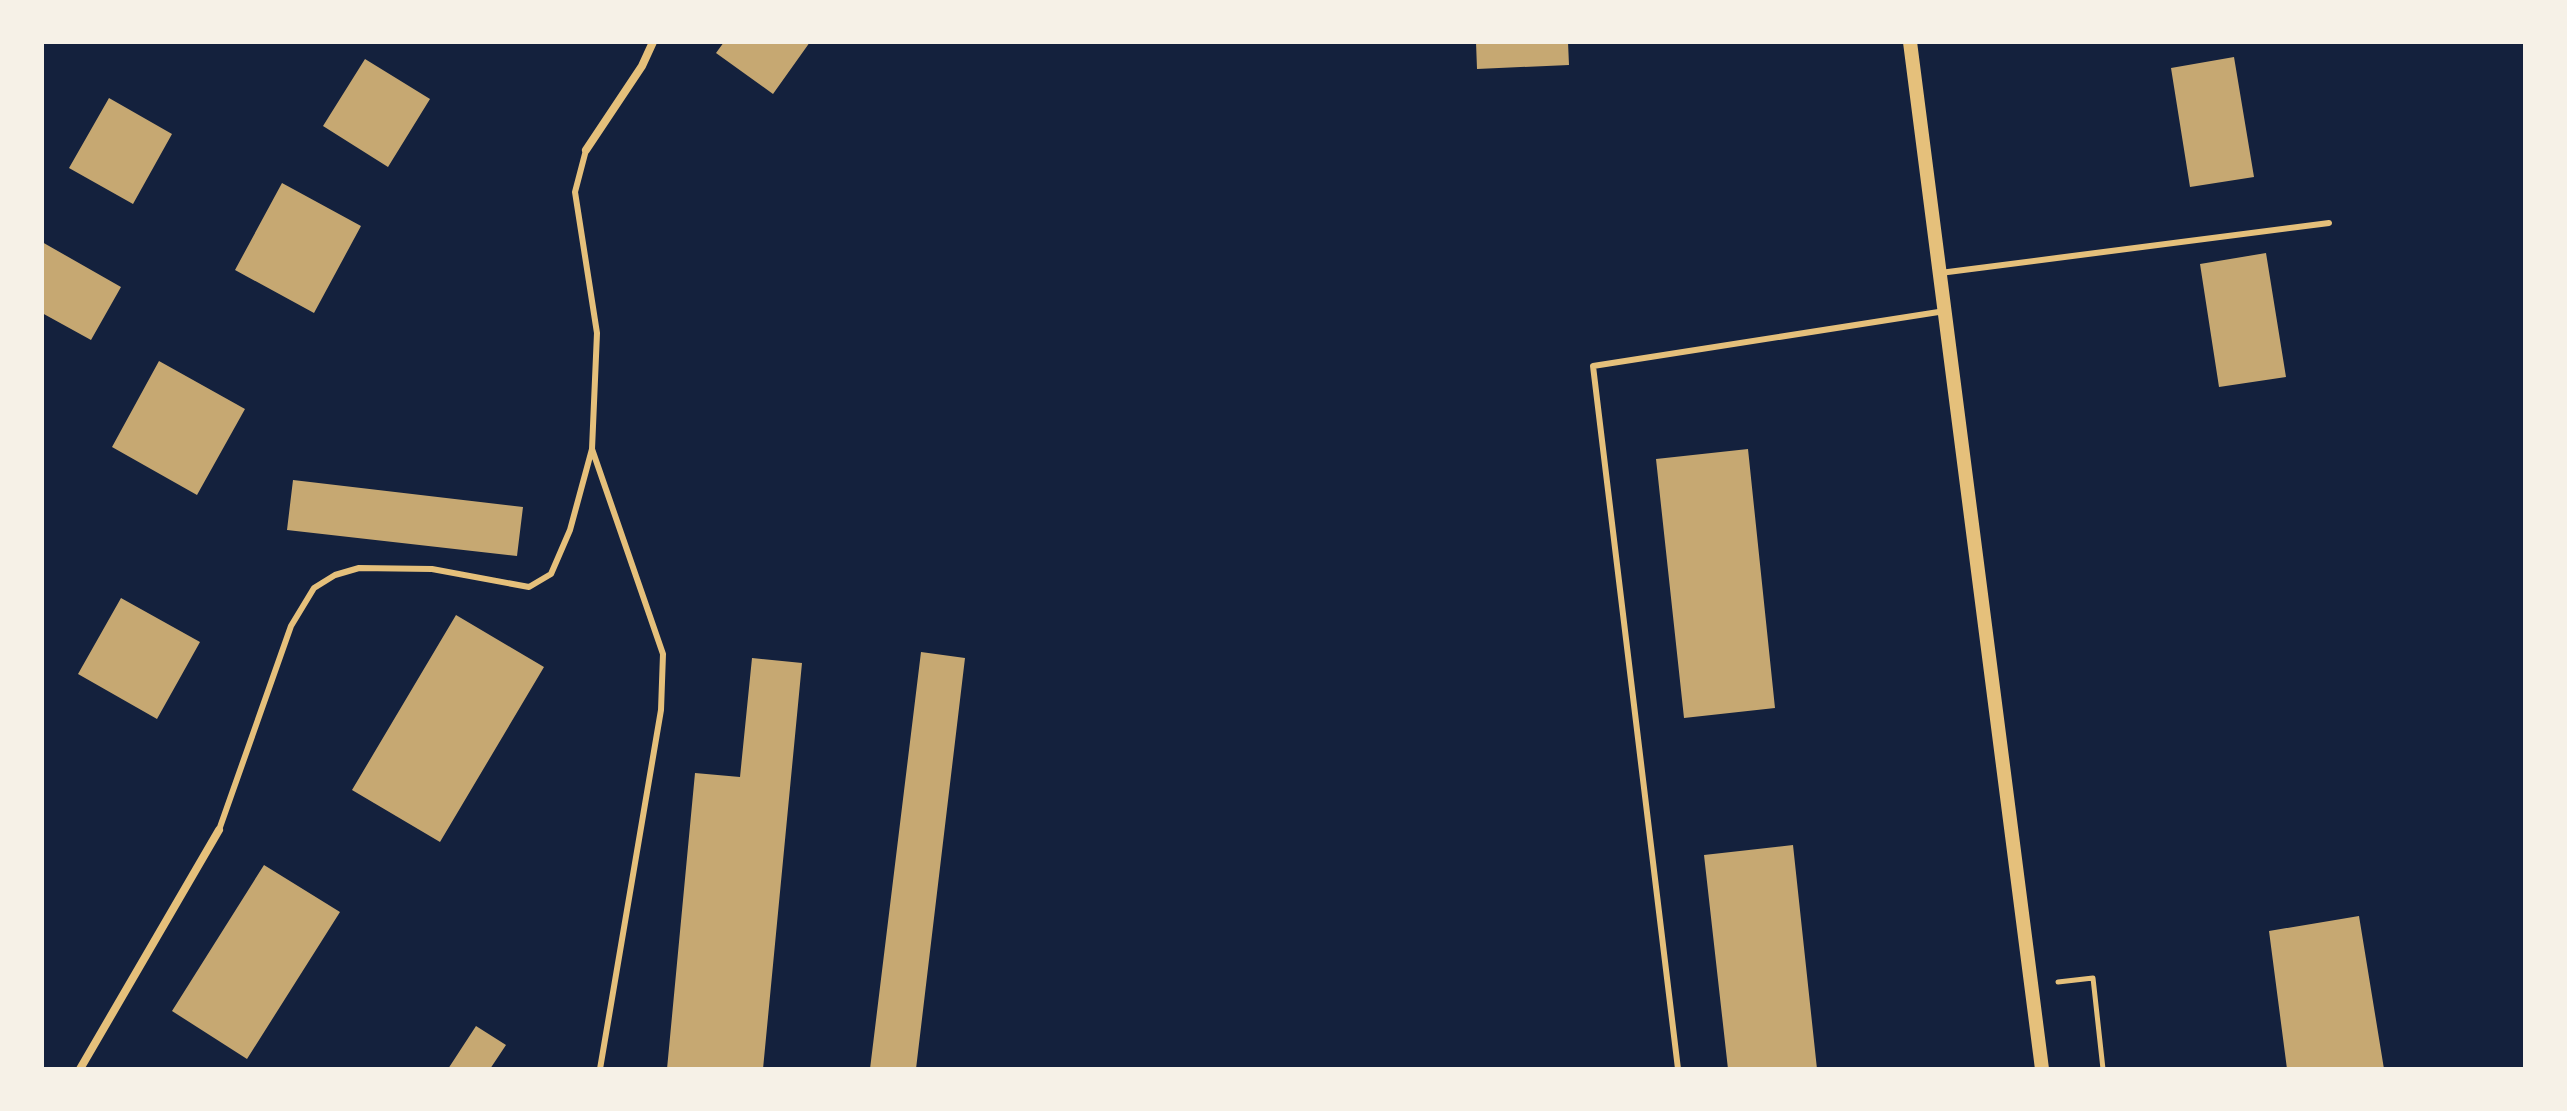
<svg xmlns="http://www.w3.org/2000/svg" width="2567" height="1111" font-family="Rubik,sans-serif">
  <rect width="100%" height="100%" fill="#14213d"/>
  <path fill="#c6a872" d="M724 42H810L773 94 716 53Z
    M1476 42H1568L1569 65 1477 69Z
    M2234 57 2254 177 2190 187 2171 68Z
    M365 59 430 99 388 167 323 126Z
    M109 98 172 134 133 204 69 168Z
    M282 183 361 226 314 313 235 270Z
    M42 242 121 287 91 340 42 313Z
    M2266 253 2286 377 2219 387 2200 264Z
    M159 361 245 409 197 495 112 447Z
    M1748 449 1775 708 1684 718 1656 459Z
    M293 480 523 507 517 556 287 530Z
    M121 598 200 642 157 719 78 674Z
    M456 615 544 667 440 842 352 790Z
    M921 652 965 658 916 1069H870Z
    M752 658 802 663 763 1069H667L695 773 740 777Z
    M1793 845 1817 1069H1728L1704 855Z
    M264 865 340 912 247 1059 172 1011Z
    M2359 916 2384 1069H2287L2269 931Z
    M476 1026 506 1045 490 1069H448Z"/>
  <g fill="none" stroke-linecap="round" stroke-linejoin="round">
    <path stroke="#e5c07b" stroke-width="5" d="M2058 982 2093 978 2103 1069"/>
    <path stroke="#e5c07b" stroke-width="6" d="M586 150 575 192 597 333 592 449 663 654 661 710 600 1069
      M1940 273 2329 223
      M219 830 291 626 314 588 335 575 359 568 432 569 529 587 551 574 570 530 592 449
      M1678 1069 1593 366 1945 311"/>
    <path stroke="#e5c07b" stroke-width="8" d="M586 150 642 66 653 42
      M80 1069 219 830"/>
    <path stroke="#e5c07b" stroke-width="14" d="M1910 42 2042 1069"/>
  </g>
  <rect width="2567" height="1111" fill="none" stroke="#f6f1e7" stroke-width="88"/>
</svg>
